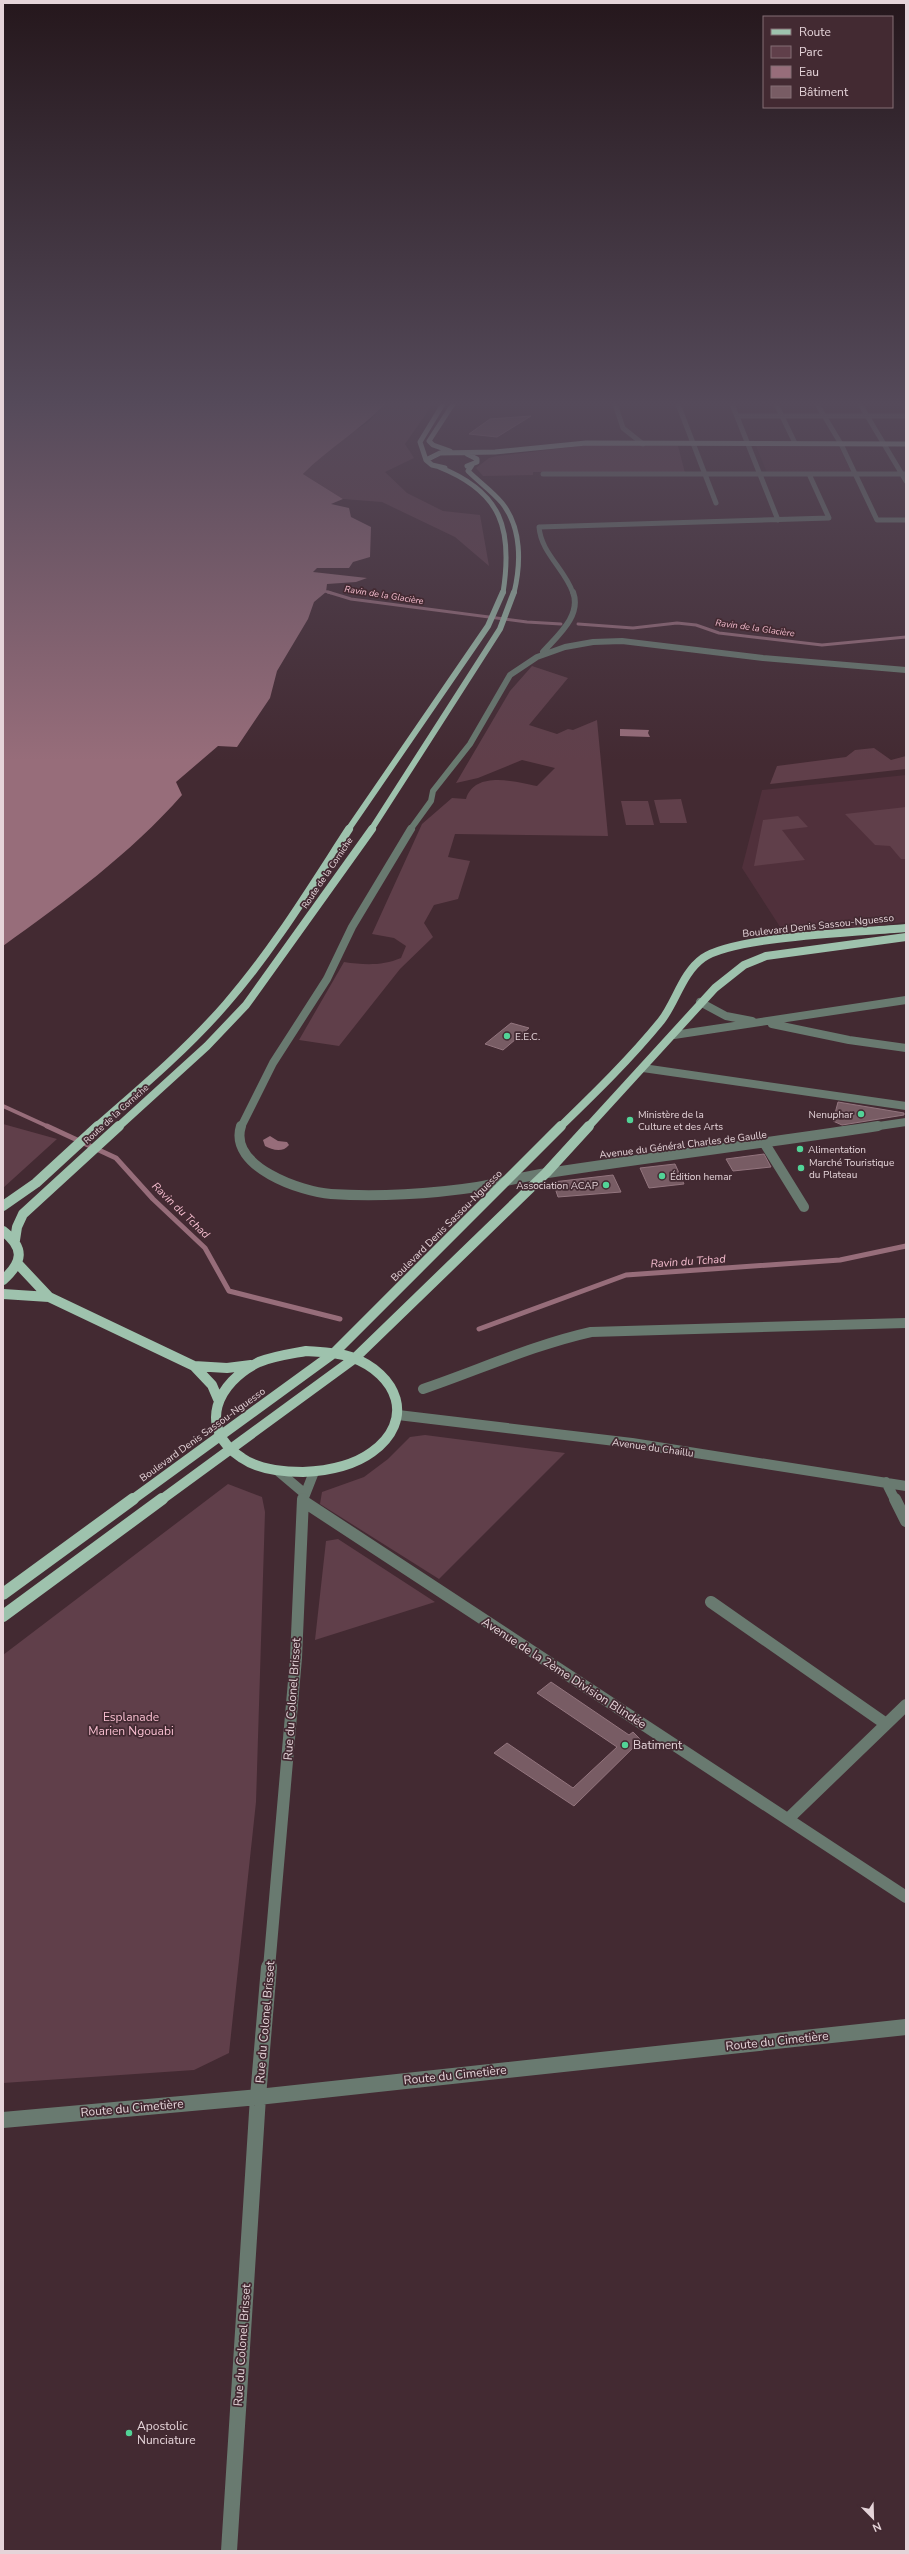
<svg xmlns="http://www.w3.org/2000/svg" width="909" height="2554" font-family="'Nunito Sans',sans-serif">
  <rect width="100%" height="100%" fill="#432a32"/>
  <path fill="#50303b" d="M756 446 839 447 852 473H767Z
    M906 775V922L817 933H784L742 868 762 790Z"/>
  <path fill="#603f4a" d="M385 404H433L405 444 414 458 385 472 407 493 443 511 480 515 489 566 455 537 382 502 343 499 303 474 331 447 368 422Z
    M588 445 678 446 685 473 533 472V475L483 476 476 468 489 458 497 456Z
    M532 666 568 678 529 725 557 734 568 729 573 730 597 720 608 836 455 834 448 857 470 861 458 899 434 905 424 923 433 937 400 969 339 1046 299 1040 344 962C364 965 382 966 401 958L406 946 394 938 372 934 422 824 452 798 466 799C475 770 516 782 537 786L555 768 522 760 478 778 456 783 510 691Z
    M874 748 891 760 906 756V769L770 784 777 766 846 757 855 750Z
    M681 799 687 823H660L654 800Z
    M621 801H648L654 825H626Z
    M906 807V859H901L890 846 875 845 845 814Z
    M798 816 808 827 782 830 805 860 754 866 763 820Z
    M3 1124 57 1139 3 1188Z
    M425 1435 565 1453 439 1579 320 1504 322 1492 364 1477 388 1459 410 1437Z
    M228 1484 262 1497 265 1512 256 1802 229 2053 194 2070 3 2083V1655Z
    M338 1539 435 1602 315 1640 326 1541Z"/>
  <path fill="#976d7a" d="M3 404H385C360 430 329 448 303 474L343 499 331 504 349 508 351 517 371 527 370 557 353 562 349 568H317L313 572 367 578 356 582 327 584 326 592 314 602 308 619 277 671 270 698 237 747 218 746 176 782 182 795C130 854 67 900 3 946Z
    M620 729 649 730 648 733 650 737 620 736Z
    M270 1136 278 1141 287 1142 289 1145C283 1153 272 1150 265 1146L263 1140Z"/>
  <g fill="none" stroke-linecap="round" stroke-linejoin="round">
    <path stroke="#976d7a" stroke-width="2.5" d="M321 590 331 593"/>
    <path stroke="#976d7a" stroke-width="3" d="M328 592 351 599 527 622 561 624
      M578 624 633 628 677 623 696 625 719 633 822 645 906 637"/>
    <path stroke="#976d7a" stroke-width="4" d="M3 1106 49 1127"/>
    <path stroke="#976d7a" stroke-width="5" d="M47 1126 116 1158 153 1199 205 1248 229 1291 340 1319
      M479 1329 626 1275 840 1260 906 1246"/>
  </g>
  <path fill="#785c64" stroke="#93757e" d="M531 416 497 437 469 434 490 419Z
    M511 1023 529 1028 503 1050 485 1044Z
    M838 1102 904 1113V1115L842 1125 833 1121Z
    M764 1154 771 1167 733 1171 726 1159Z
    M675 1164 684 1184 649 1188 640 1168Z
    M613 1175 621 1192 558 1197 553 1182Z
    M551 1682 629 1735 633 1732 641 1740 574 1806 494 1753 507 1743 573 1788 617 1747 537 1693Z"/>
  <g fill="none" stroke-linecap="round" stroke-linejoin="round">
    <path stroke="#697a70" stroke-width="5" d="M615 404 623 428 643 444
      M678 404 716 503
      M732 404 778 520
      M776 404 795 443
      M817 404 841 444 877 520H906
      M860 404 906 481
      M903 404 906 408
      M737 416H906
      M543 474H906
      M573 593C565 569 541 553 539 527L829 518 809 474"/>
    <path stroke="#697a70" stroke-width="6" d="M543 652C557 636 582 616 573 592
      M410 830 431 801 433 791 470 744 510 675 537 657 565 647 593 642 622 641 763 658 906 670"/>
    <path stroke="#697a70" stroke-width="8" d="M700 1002 726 1016 752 1021
      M772 1024 849 1040 906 1048
      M674 1035 906 1000
      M643 1068 906 1106
      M241 1127 273 1063 327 979 352 927 411 829
      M872 1127 906 1122"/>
    <path stroke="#697a70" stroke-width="10" d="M241 1126C228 1167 302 1192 331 1194 377 1197 432 1194 477 1187 501 1183 524 1176 548 1173 658 1156 768 1143 878 1126
      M765 1144 804 1207
      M423 1389C479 1370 533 1345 591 1332L906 1323
      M398 1415 632 1443 906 1486
      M278 1471 304 1493
      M886 1482 895 1500
      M303 1500 314 1472"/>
    <path stroke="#697a70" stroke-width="12" d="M895 1499 906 1521
      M303 1501 906 1897
      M711 1602 886 1724
      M788 1819 906 1705
      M269 1968 296 1658 303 1499"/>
    <path stroke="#697a70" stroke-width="16" d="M3 2120 258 2097 906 2027
      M229 2551 258 2097 269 1967"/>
    <path stroke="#9ec2ad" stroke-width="5" d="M450 451 433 445 429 441 453 404
      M467 454 477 459V462L467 466
      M426 460 420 442 443 404
      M472 465 468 471C479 482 492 491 502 503 522 528 521 564 514 593
      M439 467C502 492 513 529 503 593
      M445 468 432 465 426 460 440 453 495 452 586 443 906 444"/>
    <path stroke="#9ec2ad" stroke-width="6" d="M348 830 488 626 503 592
      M371 830 500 629 514 592"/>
    <path stroke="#9ec2ad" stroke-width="8" d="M96 1127C141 1088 187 1049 226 1004 273 950 310 889 349 829
      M118 1127 207 1046 246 1005 372 829
      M560 1127C595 1093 630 1059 661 1021 676 1002 682 973 703 958 734 936 863 932 906 928
      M588 1127 715 988 744 965 766 956 906 937"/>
    <path stroke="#9ec2ad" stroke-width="10" d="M3 1206 36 1183 98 1126
      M3 1231C25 1248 23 1262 3 1280
      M15 1240 17 1227 23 1214 119 1126
      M18 1264 49 1297
      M3 1294 49 1297 194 1366 227 1368 251 1365
      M306 1351C321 1352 337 1352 351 1357 398 1374 416 1420 372 1452 353 1466 326 1471 303 1472 282 1472 259 1470 242 1458 196 1428 217 1382 259 1362 274 1356 290 1354 306 1351Z
      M194 1366 212 1385 218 1399
      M132 1500 334 1353 561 1126
      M161 1500 355 1358 546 1173 589 1126"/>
    <path stroke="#9ec2ad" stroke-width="12" d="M3 1594 133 1499
      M3 1616 162 1499"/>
  </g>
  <linearGradient id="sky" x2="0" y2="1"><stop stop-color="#25171c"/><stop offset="0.53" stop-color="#554a5a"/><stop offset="1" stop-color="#554a5a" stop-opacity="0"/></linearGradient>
  <rect width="909" height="761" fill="url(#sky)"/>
  <g fill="#52d397" stroke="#432a32" stroke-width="1.5">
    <circle cx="507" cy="1036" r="4"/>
    <circle cx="861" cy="1114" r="4"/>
    <circle cx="630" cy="1120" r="4"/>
    <circle cx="800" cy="1149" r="4"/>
    <circle cx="801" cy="1168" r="4"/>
    <circle cx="662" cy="1176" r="4"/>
    <circle cx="606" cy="1185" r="4"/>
    <circle cx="625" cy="1745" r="4"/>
    <circle cx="129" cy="2433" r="4"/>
  </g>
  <g text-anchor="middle" stroke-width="3.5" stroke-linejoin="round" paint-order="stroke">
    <g font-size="9" font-style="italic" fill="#f7bed0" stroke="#432a32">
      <text transform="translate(384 595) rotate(9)" y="3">Ravin de la Glacière</text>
      <text transform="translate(755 628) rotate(8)" y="3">Ravin de la Glacière</text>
    </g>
    <g font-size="9" fill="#e5d4d9" stroke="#432a32">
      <text transform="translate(327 873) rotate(-56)" y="3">Route de la Corniche</text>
      <text transform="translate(116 1114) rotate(-42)" y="3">Route de la Corniche</text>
    </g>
    <g font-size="10" fill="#e5d4d9" stroke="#432a32">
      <text transform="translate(818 925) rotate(-6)" y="4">Boulevard Denis Sassou-Nguesso</text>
      <text transform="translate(683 1144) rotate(-7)" y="4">Avenue du Général Charles de Gaulle</text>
      <text transform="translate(446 1225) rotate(-45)" y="4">Boulevard Denis Sassou-Nguesso</text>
      <text transform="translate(202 1434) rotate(-36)" y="4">Boulevard Denis Sassou-Nguesso</text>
      <text transform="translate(653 1447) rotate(8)" y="4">Avenue du Chaillu</text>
    </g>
    <g font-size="10" fill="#e5d4d9" stroke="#432a32" text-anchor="start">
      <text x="515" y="1040">E.E.C.</text>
      <text x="638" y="1118">Ministère de la<tspan x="638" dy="12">Culture et des Arts</tspan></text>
      <text x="853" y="1118" text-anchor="end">Nenuphar</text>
      <text x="808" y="1153">Alimentation</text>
      <text x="809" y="1166">Marché Touristique<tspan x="809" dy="12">du Plateau</tspan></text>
      <text x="670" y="1180">Édition hemar</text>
      <text x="598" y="1189" text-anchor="end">Association ACAP</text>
    </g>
    <g font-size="11" font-style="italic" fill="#f7bed0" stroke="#432a32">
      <text transform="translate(181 1210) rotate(44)" y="4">Ravin du Tchad</text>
      <text transform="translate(688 1261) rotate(-4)" y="4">Ravin du Tchad</text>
    </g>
    <g font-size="12" fill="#e5d4d9" stroke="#432a32">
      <text transform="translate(564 1673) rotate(33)" y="4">Avenue de la 2ème Division Blindée</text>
      <text transform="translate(292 1699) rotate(-86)" y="4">Rue du Colonel Brisset</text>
      <text transform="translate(265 2022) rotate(-85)" y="4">Rue du Colonel Brisset</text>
      <text transform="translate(777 2041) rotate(-6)" y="4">Route du Cimetière</text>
      <text transform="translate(455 2075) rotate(-6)" y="4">Route du Cimetière</text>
      <text transform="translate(132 2108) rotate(-5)" y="4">Route du Cimetière</text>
      <text transform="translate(242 2345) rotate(-86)" y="4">Rue du Colonel Brisset</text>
    </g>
    <g font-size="12" fill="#f9bfd1" stroke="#432a32">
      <text x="131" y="1721">Esplanade<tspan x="131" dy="14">Marien Ngouabi</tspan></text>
    </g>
    <g font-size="12" fill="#e5d4d9" stroke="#432a32" text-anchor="start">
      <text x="633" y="1749">Batiment</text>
      <text x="137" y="2430">Apostolic<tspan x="137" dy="14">Nunciature</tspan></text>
    </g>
  </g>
  <rect width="909" height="2554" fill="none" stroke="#e5d4d9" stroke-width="8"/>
  <rect x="763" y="16" width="130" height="92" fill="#432a32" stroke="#846e75"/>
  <rect x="771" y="29" width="20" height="6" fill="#9ec2ad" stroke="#846e75"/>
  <text x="799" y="36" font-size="12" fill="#e5d4d9">Route</text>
  <rect x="771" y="46" width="20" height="12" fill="#603f4a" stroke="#846e75"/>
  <text x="799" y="56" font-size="12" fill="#e5d4d9">Parc</text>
  <rect x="771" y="66" width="20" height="12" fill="#976d7a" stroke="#846e75"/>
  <text x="799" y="76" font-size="12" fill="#e5d4d9">Eau</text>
  <rect x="771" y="86" width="20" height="12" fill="#785c64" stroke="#846e75"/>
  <text x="799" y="96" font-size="12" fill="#e5d4d9">Bâtiment</text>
  <g transform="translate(873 2518) rotate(157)" stroke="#432a32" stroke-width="3" paint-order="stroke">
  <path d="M0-3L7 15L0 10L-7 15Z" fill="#e5d4d9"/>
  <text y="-6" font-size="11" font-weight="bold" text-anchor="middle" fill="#e5d4d9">N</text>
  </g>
</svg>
